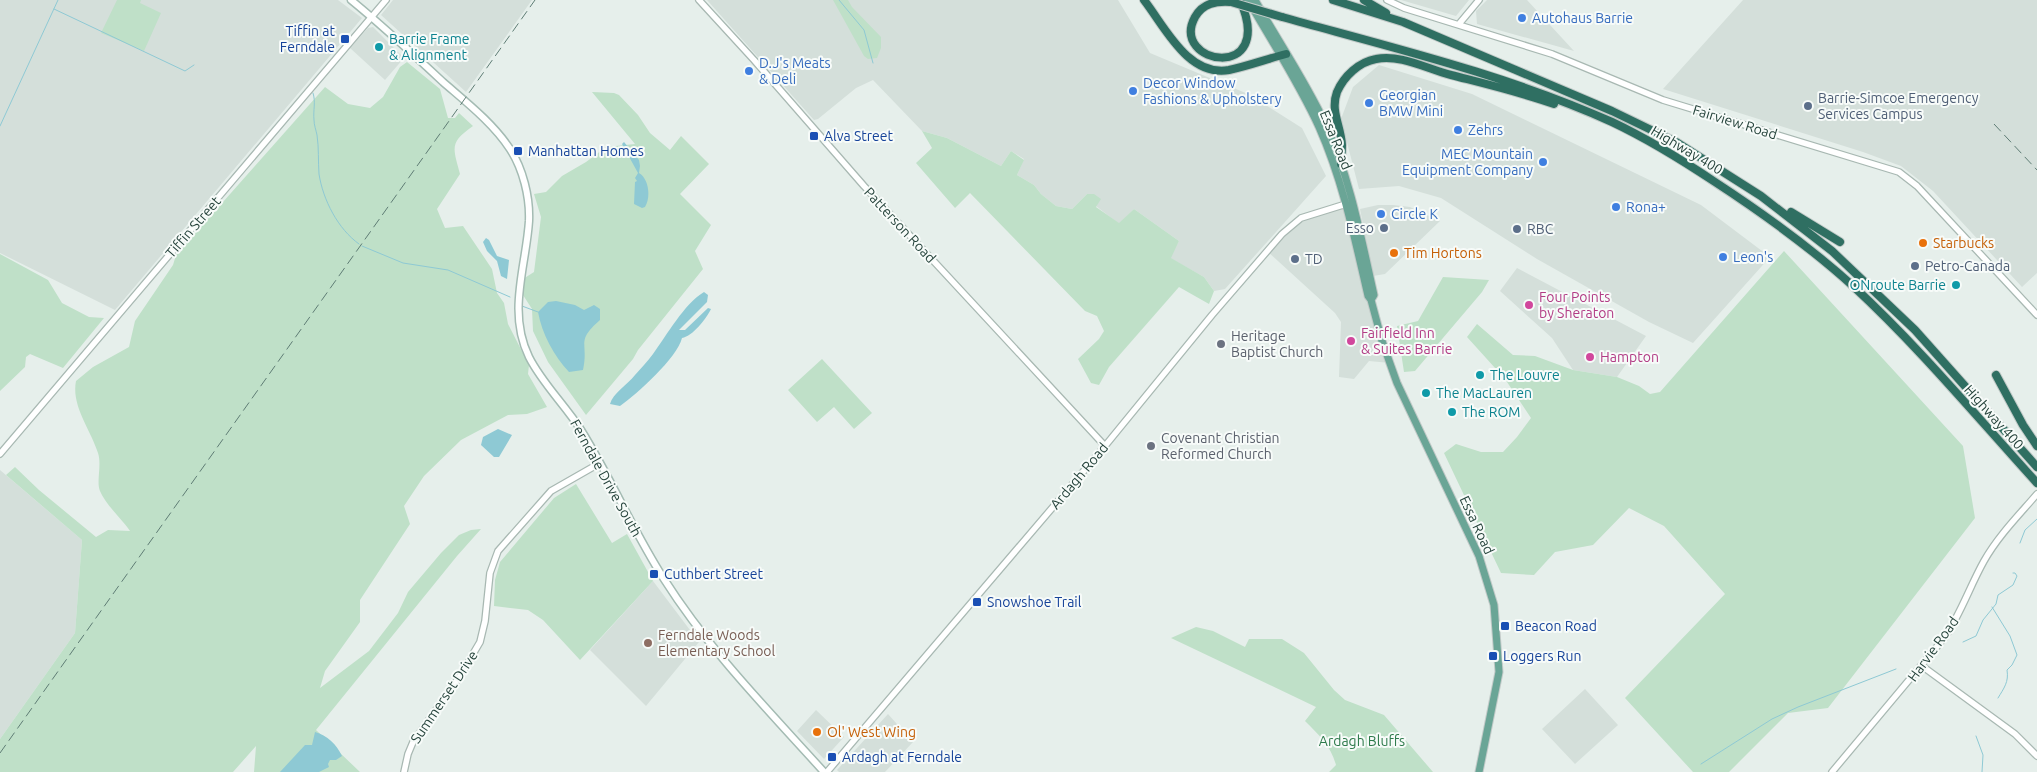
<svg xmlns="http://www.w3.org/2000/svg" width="2037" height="772" font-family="Ubuntu,sans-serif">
  <rect width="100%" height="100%" fill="#e6efeb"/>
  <path fill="#d4dfda" d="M0 0H338L362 18 115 310 0 253Z
    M393 0H532L466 92 381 15Z
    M707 0H1118L1150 53 1248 94 1302 128 1326 176 1225 289 1214 291 1204 277 1170 258 1179 241 1134 209 1119 224 1096 206 1087 194 1072 209 1056 206 1041 194 1034 185 1017 175 1024 159 1011 151 1001 166 947 138 922 131 873 80 856 88 818 119 814 120Z
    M1401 0H1469L1456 16Z
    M1487 0H1527L1574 51 1477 24 1476 11Z
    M1743 0H2037V273L2022 287 1933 191 1901 166 1863 152 1663 89Z
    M373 27 404 58 385 80 350 48 368 28Z
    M1379 65 1472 94 1701 205 1770 257 1693 343 1649 322 1537 259 1441 198 1399 186 1359 189 1341 119 1353 87Z
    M1346 204 1352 212 1390 363 1369 361 1354 379 1339 377 1341 322 1335 313 1267 251 1301 218Z
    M1378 205H1393L1410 207 1440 221 1385 274 1373 276 1360 209Z
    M1517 268 1646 336 1617 377 1573 370 1552 338 1500 291Z
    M0 470 82 540 75 633 0 739Z
    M653 581 699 642 646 706 590 650Z
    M1585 689 1618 725 1575 764 1542 729Z
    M816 710 844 737 824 759 797 731Z
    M888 714 913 742 885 772H839L837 770Z"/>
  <path fill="#bfe0c8" d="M117 0H141L140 3 161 13 144 51 101 33Z
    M833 0H848L852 7 881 37V48L877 58 868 59 864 56Z
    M407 62 440 89 448 118H455L459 113 473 126C449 143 453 147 460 174L437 209 445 228 463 226 492 269 497 293 504 303 508 324 529 365 528 374 547 407 527 414 508 415 461 440 424 476 404 506 410 524 360 600V622L325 671 320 688 369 651 398 613 408 592 441 553 459 535 471 530 481 529 457 556 316 730 360 772H254L256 746 233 772H0V739L75 633 82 540 6 475 15 467 39 490 96 537 108 530 130 531C122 519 105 504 100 491 96 482 102 465 98 453 91 430 71 406 76 381L93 367 129 347 135 321 173 265 176 255 325 87 348 104 370 108 383 97 400 67Z
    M592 92 614 93 619 95 638 115 650 133 670 150 681 136 709 164 680 194 711 225 695 251 703 269 638 350 633 359 586 415 548 362 533 331 532 309 523 295V279L534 272 541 217 534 194 546 192 562 176 586 162 606 147 635 144Z
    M922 131 947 138 1001 166 1011 151 1024 160 1017 175 1034 185 1041 194 1056 206 1072 209 1087 194H1094L1101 199 1096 207 1119 223 1134 209 1179 241 1171 258 1204 277 1214 291 1209 304 1179 287 1109 367 1099 385 1091 383 1078 359 1099 339 1104 331 1097 316 1085 311 970 193 955 208 916 163 932 148Z
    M1784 251 1963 446 1975 518 1828 708 1788 713 1729 772H1693L1625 698 1725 594 1664 526 1629 508 1593 545 1555 552 1534 575 1501 573 1444 453 1456 444 1481 452H1503L1517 437 1531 418 1505 379 1467 337 1477 324 1513 355 1535 356 1573 370 1617 377 1639 386 1650 394 1660 392Z
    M0 254 48 280 62 303 89 317 104 318 63 368 30 354 26 357 25 367 0 391Z
    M1443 277 1489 280 1482 292 1415 371 1404 372 1397 326 1418 321Z
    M822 359 872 413 854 429 834 407 817 422 788 390Z
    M576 484 612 543 627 534 653 581 580 660 543 620 528 610 494 606 495 580 500 562 554 498Z
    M1196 627 1213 631 1245 647 1249 639H1282L1304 653 1334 690 1345 700 1384 715 1433 772H1329L1336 765C1331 746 1319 735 1305 721L1316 707 1171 638Z"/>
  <path fill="#8ec9d4" d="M624 142 639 160 640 166 639 173C649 179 651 197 645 207L642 208 634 204 635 182 637 181 635 178 638 173 622 144Z
    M486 238 489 240 497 256 509 260 507 279 501 276 497 261 487 251 483 242Z
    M704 292 708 295 707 302 679 330H685L708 308 711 309C706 319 693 336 682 338 677 358 637 394 620 406L610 404C613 393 627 385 635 375 641 368 647 362 653 354 667 335 684 304 704 292Z
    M556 301 575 305 584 310 594 305 600 309V320C575 342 589 342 583 370L569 372C554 356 542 334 538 312L548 302Z
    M498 429 512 435 499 457H494L481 445 483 437Z
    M315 732C327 735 337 745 342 756L336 760H330L328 764 329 767 319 772H280L305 745H312Z"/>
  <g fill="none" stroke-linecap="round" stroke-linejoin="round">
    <path stroke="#8ec9d4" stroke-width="1" d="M839 0 864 30 873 63
      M54 9 185 71 194 65
      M313 93C316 102 313 110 314 120 314 125 316 130 317 135 319 148 318 161 319 174 323 200 338 229 359 244
      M0 126 58 0
      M362 246 403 263 448 270 510 297
      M522 306 538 312
      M2020 543 2025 530 2037 519
      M1992 607 2010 636 2017 655 2012 665 2007 670C2009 682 2004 688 1998 698
      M1963 642 1976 636 1983 620 1996 604 1998 595 2013 585 2017 576 2015 573H2013
      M1976 736 1983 755 1982 772
      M1701 764 1772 719 1798 707 1896 669"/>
    <defs>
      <path id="tertiary" d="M699 0 754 60 864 186 1105 446
        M1387 0 1404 8 1552 54 1663 100 1899 172 1917 186 2037 315
        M1459 24 1479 0
        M0 454 386 0
        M1922 666 2015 734 2037 756
        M404 772 408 754 413 742 460 676 480 642 485 621 490 573 498 551 551 491 600 463
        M827 772 1105 446 1212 315 1282 234 1301 218 1346 204
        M1832 772 1945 637C1961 613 1970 586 1984 561 1998 536 2019 515 2037 494"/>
      <path id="secondary" d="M351 0C383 26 413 54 443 82 466 102 493 123 510 149 523 169 530 197 529 221 526 267 507 312 529 357 542 383 565 405 581 430 611 478 633 531 664 579 709 650 768 710 824 772"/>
      <path id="primary" d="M1248 0C1272 42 1299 83 1319 127 1343 181 1355 240 1368 296L1371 300 1382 341 1397 383 1479 556 1494 605 1499 672 1479 772
        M1255 0C1278 41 1305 80 1325 123 1350 177 1361 237 1374 295L1371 300"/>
      <path id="motorway" d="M1144 0C1165 27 1188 77 1229 70 1248 66 1267 59 1286 54
        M1333 0 1403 22 1612 111 1676 142 1761 196 1832 251 1915 330 2037 467
        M1364 0 1386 13
        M1231 2C1216 1 1203 3 1195 17 1169 65 1277 83 1240 0
        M1282 17C1394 48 1507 75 1612 122 1648 139 1682 160 1715 182 1764 214 1810 247 1853 286 1919 347 1977 417 2037 483
        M1341 164C1341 158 1342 151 1342 145 1341 126 1330 111 1337 92 1344 76 1359 62 1376 59 1401 54 1427 69 1451 75 1486 84 1520 92 1554 104
        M1791 212 1840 242
        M1996 375 2023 425 2037 446"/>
    </defs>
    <use href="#tertiary" stroke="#a8b8b2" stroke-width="8"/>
    <use href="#secondary" stroke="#a4bbb3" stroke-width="9"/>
    <use href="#primary" stroke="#c2cac8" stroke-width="9"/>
    <use href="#motorway" stroke="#c2cac8" stroke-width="10"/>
    <use href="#tertiary" stroke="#fff" stroke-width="5.5"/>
    <use href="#secondary" stroke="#fff" stroke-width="6"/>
    <use href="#primary" stroke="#6aa596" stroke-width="7"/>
    <use href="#motorway" stroke="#2f6f62" stroke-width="8"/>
    <path stroke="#5f7d75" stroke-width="1" stroke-dasharray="10 5" stroke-linecap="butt" d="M1994 124 2037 170
      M0 753 535 0"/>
    <defs>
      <path id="motorway-bridge" d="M1231 2 1282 17"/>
    </defs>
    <use href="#motorway-bridge" stroke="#c2cac8" stroke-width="10" stroke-linecap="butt"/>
    <use href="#motorway-bridge" stroke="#2f6f62" stroke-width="8"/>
  </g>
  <g fill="#3f7fe0" stroke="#f7fbf9" stroke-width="2">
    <circle cx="1522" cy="18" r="5"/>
    <circle cx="749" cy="71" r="5"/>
    <circle cx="1133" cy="91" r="5"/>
    <circle cx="1369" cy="103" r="5"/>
    <circle cx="1458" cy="130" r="5"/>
    <circle cx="1543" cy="162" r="5"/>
    <circle cx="1616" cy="207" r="5"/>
    <circle cx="1381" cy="214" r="5"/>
    <circle cx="1723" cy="257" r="5"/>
  </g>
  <g fill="#1a4fb4" stroke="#f7fbf9" stroke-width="2">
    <rect x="340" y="34" width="10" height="10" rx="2.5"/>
    <rect x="809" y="131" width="10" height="10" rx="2.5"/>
    <rect x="513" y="146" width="10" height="10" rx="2.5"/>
    <rect x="649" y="569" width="10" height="10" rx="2.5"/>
    <rect x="972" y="597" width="10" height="10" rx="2.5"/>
    <rect x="1500" y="621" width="10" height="10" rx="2.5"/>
    <rect x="1488" y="651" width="10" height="10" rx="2.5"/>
    <rect x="827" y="752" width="10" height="10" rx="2.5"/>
  </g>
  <g fill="#0f9aa8" stroke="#f7fbf9" stroke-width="2">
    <circle cx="379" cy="47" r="5"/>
    <circle cx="1956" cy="285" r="5"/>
    <circle cx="1480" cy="375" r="5"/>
    <circle cx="1426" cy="393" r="5"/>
    <circle cx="1452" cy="412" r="5"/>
  </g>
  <g fill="#5c6f8a" stroke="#f7fbf9" stroke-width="2">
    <circle cx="1808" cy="106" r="5"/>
    <circle cx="1384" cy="228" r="5"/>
    <circle cx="1517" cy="229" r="5"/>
    <circle cx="1295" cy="259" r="5"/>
    <circle cx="1915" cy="266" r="5"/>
  </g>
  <g fill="#e8710a" stroke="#f7fbf9" stroke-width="2">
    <circle cx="1923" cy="243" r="5"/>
    <circle cx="1394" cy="253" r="5"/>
    <circle cx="817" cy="732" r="5"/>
  </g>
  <g fill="#d1479c" stroke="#f7fbf9" stroke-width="2">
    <circle cx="1529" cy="305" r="5"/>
    <circle cx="1351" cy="341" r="5"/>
    <circle cx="1590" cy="357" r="5"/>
  </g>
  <g fill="#6b7280" stroke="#f7fbf9" stroke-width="2">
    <circle cx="1221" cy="344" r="5"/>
    <circle cx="1151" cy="446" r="5"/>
  </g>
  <circle fill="#8d6e63" stroke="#f7fbf9" stroke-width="2" cx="648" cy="643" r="5"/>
  <g text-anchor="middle" stroke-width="4" stroke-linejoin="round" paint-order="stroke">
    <g font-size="14" fill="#366cbe" stroke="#f7fbf9" text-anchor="start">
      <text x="1532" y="23">Autohaus Barrie</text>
      <text x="759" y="68">D.J's Meats<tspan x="759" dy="16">&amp; Deli</tspan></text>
      <text x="1143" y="88">Decor Window<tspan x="1143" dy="16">Fashions &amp; Upholstery</tspan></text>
      <text x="1379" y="100">Georgian<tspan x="1379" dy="16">BMW Mini</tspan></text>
      <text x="1468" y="135">Zehrs</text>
      <text x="1533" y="159" text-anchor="end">MEC Mountain<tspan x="1533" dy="16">Equipment Company</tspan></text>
      <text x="1626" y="212">Rona+</text>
      <text x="1391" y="219">Circle K</text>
      <text x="1733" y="262">Leon's</text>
    </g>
    <g font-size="14" fill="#164399" stroke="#f7fbf9" text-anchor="start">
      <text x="335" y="36" text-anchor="end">Tiffin at<tspan x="335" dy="16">Ferndale</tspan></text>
      <text x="824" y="141">Alva Street</text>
      <text x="528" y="156">Manhattan Homes</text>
      <text x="664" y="579">Cuthbert Street</text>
      <text x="987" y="607">Snowshoe Trail</text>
      <text x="1515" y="631">Beacon Road</text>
      <text x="1503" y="661">Loggers Run</text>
      <text x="842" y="762">Ardagh at Ferndale</text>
    </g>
    <g font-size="14" fill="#0d838f" stroke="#f7fbf9" text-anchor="start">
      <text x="389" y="44">Barrie Frame<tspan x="389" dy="16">&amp; Alignment</tspan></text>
      <text x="1946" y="290" text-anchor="end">ONroute Barrie</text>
      <text x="1490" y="380">The Louvre</text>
      <text x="1436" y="398">The MacLauren</text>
      <text x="1462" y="417">The ROM</text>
    </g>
    <g font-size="14" fill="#4e5e75" stroke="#f7fbf9" text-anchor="start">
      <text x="1818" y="103">Barrie-Simcoe Emergency<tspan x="1818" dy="16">Services Campus</tspan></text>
      <text x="1374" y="233" text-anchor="end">Esso</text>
      <text x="1527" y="234">RBC</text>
      <text x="1305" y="264">TD</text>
      <text x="1925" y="271">Petro-Canada</text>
    </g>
    <g font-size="14" fill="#24423a" stroke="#f7fbf9">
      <text transform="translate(1735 122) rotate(17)" y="5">Fairview Road</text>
      <text transform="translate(1336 140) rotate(68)" y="5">Essa Road</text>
      <text transform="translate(1687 150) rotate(31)" y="5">Highway 400</text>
      <text transform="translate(900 225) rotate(47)" y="5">Patterson Road</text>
      <text transform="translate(193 227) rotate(-49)" y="5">Tiffin Street</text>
      <text transform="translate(1994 417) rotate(48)" y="5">Highway 400</text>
      <text transform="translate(1079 476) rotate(-50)" y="5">Ardagh Road</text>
      <text transform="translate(606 478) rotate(61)" y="5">Ferndale Drive South</text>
      <text transform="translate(1477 525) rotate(65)" y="5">Essa Road</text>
      <text transform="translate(1933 649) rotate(-54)" y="5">Harvie Road</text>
      <text transform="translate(444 697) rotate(-56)" y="5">Summerset Drive</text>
    </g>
    <g font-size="14" fill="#c56008" stroke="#f7fbf9" text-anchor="start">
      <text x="1933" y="248">Starbucks</text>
      <text x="1404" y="258">Tim Hortons</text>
      <text x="827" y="737">Ol' West Wing</text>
    </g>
    <g font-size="14" fill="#b23c85" stroke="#f7fbf9" text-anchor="start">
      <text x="1539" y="302">Four Points<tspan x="1539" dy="16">by Sheraton</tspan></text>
      <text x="1361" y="338">Fairfield Inn<tspan x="1361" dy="16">&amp; Suites Barrie</tspan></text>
      <text x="1600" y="362">Hampton</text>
    </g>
    <g font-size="14" fill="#5b616d" stroke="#f7fbf9" text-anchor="start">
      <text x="1231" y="341">Heritage<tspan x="1231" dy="16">Baptist Church</tspan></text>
      <text x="1161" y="443">Covenant Christian<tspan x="1161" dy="16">Reformed Church</tspan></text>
    </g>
    <g font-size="14" fill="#785e54" stroke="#f7fbf9" text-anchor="start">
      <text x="658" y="640">Ferndale Woods<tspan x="658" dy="16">Elementary School</tspan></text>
    </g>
    <g font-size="14" fill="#2d7a4b" stroke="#f7fbf9">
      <text x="1362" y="746">Ardagh Bluffs</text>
    </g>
  </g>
</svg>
